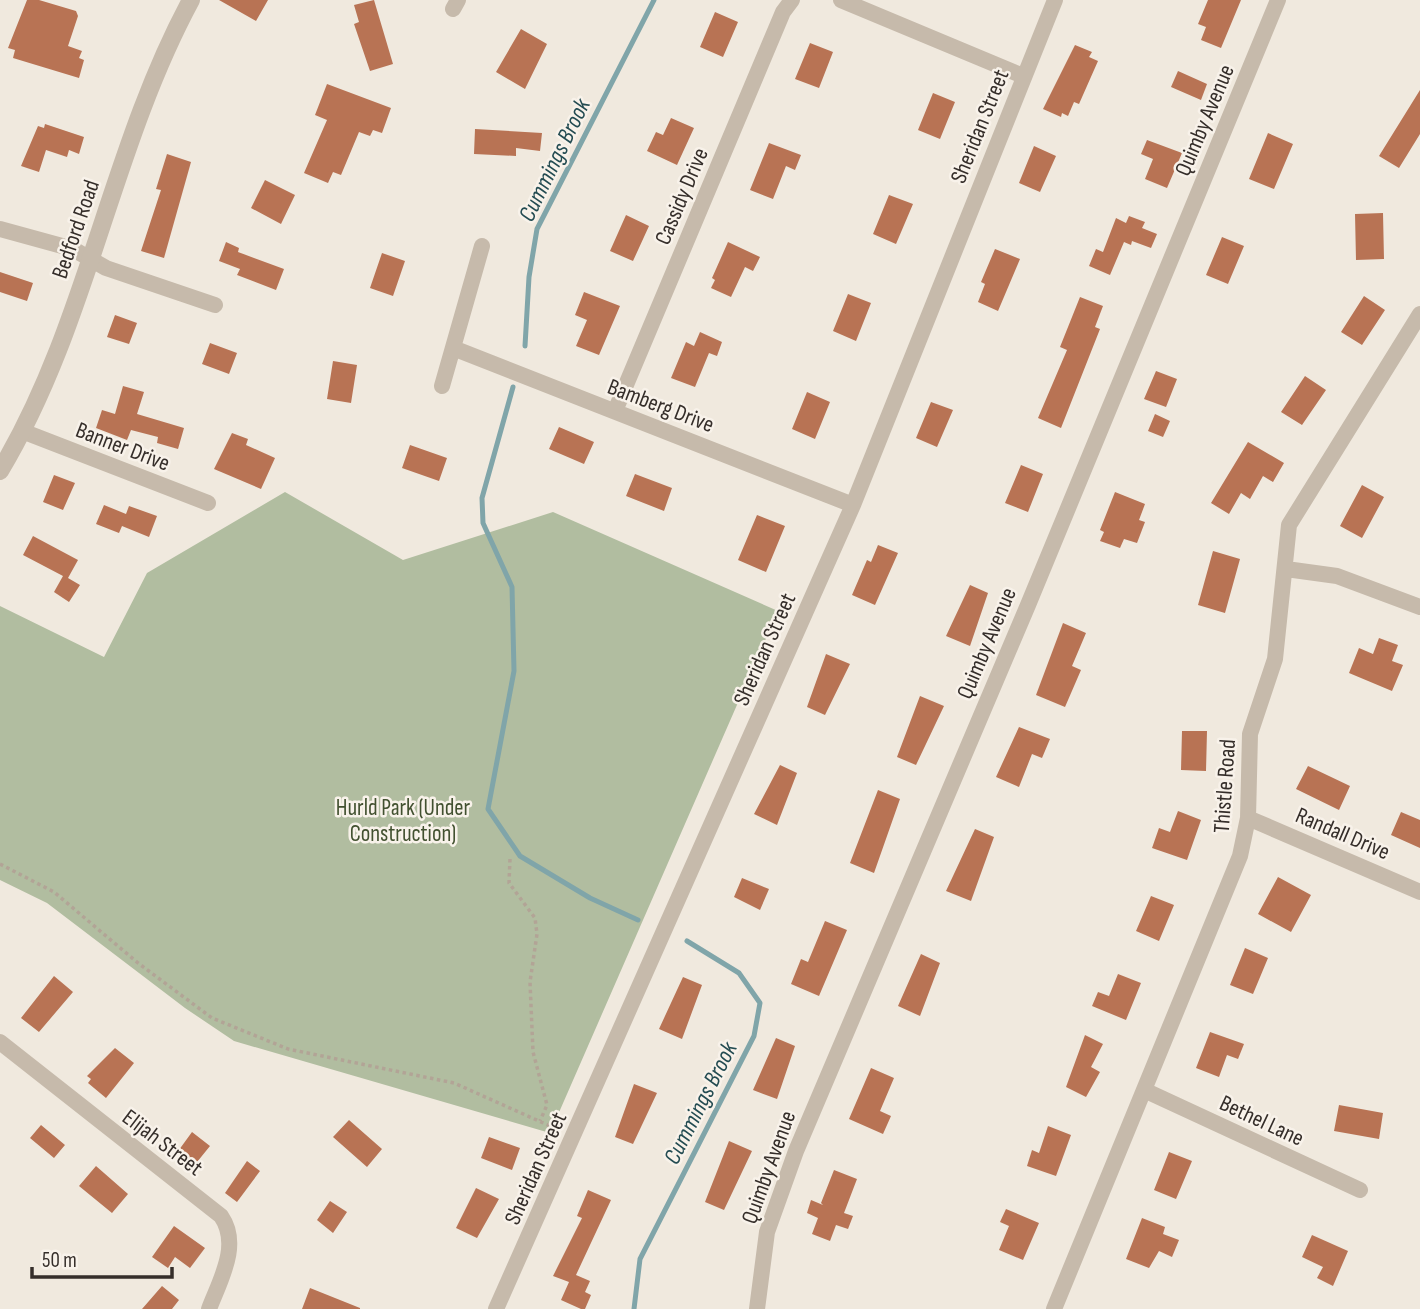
<svg xmlns="http://www.w3.org/2000/svg" width="1420" height="1309" font-family="'Sofia Sans Condensed',sans-serif">
  <rect width="100%" height="100%" fill="#f0e9de"/>
  <path fill="#b1bda0" d="M285 492 403 560 553 512 778 611 550 1133 234 1041 185 1008 47 903 0 880V606L104 657 147 573Z"/>
  <g fill="none" stroke-linecap="round" stroke-linejoin="round">
    <path stroke="#80a5a9" stroke-width="5" d="M525 346 529 277 537 229 654 0
      M513 387 482 498 483 523 512 587 514 671 488 809 520 856 590 898 638 920
      M634 1309 640 1259 754 1036 760 1003 739 973 687 941"/>
  </g>
  <path fill="#b87354" d="M27 0H39L76 11 78 16 68 46 82 51 79 58 84 60 79 78 13 58 15 50 8 48Z
    M219 0H268L256 21Z
    M374 0 393 64 370 71 354 24 359 22 354 5Z
    M1208 0H1241L1221 48 1201 40 1206 27 1198 24Z
    M715 12 738 22 723 57 700 47Z
    M521 29 547 44 525 89 496 72Z
    M810 43 833 52 819 88 795 79Z
    M1075 45 1092 52 1089 57 1098 61 1079 104 1074 102 1068 116 1062 113 1061 117 1043 109Z
    M1178 71 1207 84 1201 100 1171 87Z
    M327 84 391 108 382 133 373 130 370 136 359 132 341 175 333 172 328 183 304 173 327 120 315 115Z
    M1420 90V134L1399 168 1379 156Z
    M933 93 955 102 940 139 918 130Z
    M671 118 694 128 677 165 647 151 656 132 663 135Z
    M45 124 84 137 79 154 69 150 67 157 46 150 39 172 21 166 38 126 44 128Z
    M475 129 542 133 540 151 516 148V156L474 154Z
    M1268 133 1293 144 1274 189 1249 179Z
    M1147 140 1182 153 1167 188 1145 179 1153 159 1141 154Z
    M769 143 801 155 795 170 786 166 773 199 750 190Z
    M1034 146 1056 156 1040 192 1019 183Z
    M167 154 191 162 164 258 141 251 161 190 156 189Z
    M265 180 295 195 281 224 251 208Z
    M889 195 913 204 896 244 873 234Z
    M1383 213 1384 259 1356 260 1355 214Z
    M626 215 649 226 633 261 610 251Z
    M1129 216 1145 222 1142 228 1157 234 1151 248 1132 241 1131 245 1124 242 1110 275 1089 266 1096 249 1103 252 1116 218 1126 223Z
    M1222 237 1244 246 1228 284 1206 275Z
    M226 242 239 248 238 252 284 269 276 290 237 275 240 269 219 261Z
    M728 242 760 257 753 271 745 267 731 297 711 288 715 280 712 278Z
    M995 249 1020 259 998 311 978 302 985 284 981 282Z
    M382 253 405 261 393 296 370 288Z
    M0 272 33 283 27 301 0 292Z
    M584 292 620 306 599 355 576 346 587 320 575 315Z
    M848 294 871 303 856 341 833 331Z
    M1364 296 1385 310 1362 345 1341 332Z
    M1080 297 1103 306 1095 327 1100 329 1061 428 1038 418 1067 350 1060 347Z
    M115 315 137 323 129 344 107 337Z
    M700 332 722 342 717 356 709 353 695 387 671 378 686 342 694 346Z
    M210 343 237 353 229 374 202 364Z
    M333 361 357 365 351 403 327 399Z
    M1156 371 1177 379 1166 407 1144 399Z
    M1305 376 1326 390 1302 425 1281 412Z
    M123 386 144 392 137 414 184 428 178 449 157 443 158 437 131 430 127 440 96 428 102 410 115 414Z
    M807 392 830 402 815 439 792 429Z
    M931 402 953 410 937 447 916 438Z
    M1155 414 1170 421 1163 437 1148 431Z
    M559 427 594 442 584 464 549 449Z
    M232 433 248 439 246 445 275 458 261 489 214 469Z
    M1248 442 1284 463 1273 482 1263 476 1250 499 1241 493 1229 514 1211 503Z
    M410 445 447 458 439 481 402 468Z
    M1021 465 1043 474 1028 512 1005 503Z
    M635 474 672 488 664 511 626 496Z
    M54 475 75 483 63 510 43 502Z
    M1362 485 1384 497 1362 538 1340 526Z
    M1115 492 1145 504 1139 520 1145 522 1137 543 1124 539 1120 548 1100 541 1104 532 1100 530Z
    M104 505 126 514 129 506 157 516 149 537 122 526 119 533 96 524Z
    M757 515 785 526 766 572 738 560Z
    M33 536 78 560 68 578 80 585 69 602 54 592 63 576 23 555Z
    M878 545 898 553 875 605 852 595 867 560 871 562Z
    M1213 551 1240 559 1225 613 1198 605Z
    M970 585 988 593 970 646 946 636Z
    M1063 623 1086 633 1072 666 1081 670 1065 707 1036 695Z
    M1379 638 1398 645 1392 661 1403 665 1392 691 1349 673 1359 648 1373 654Z
    M826 654 850 664 825 715 807 707Z
    M920 696 944 706 916 765 897 757Z
    M1019 727 1050 739 1042 758 1032 754 1019 787 996 777Z
    M1182 731H1207L1206 771 1181 770Z
    M780 765 797 773 777 825 754 814Z
    M1308 766 1350 786 1339 810 1296 789Z
    M878 790 900 799 874 873 850 863Z
    M1178 811 1201 820 1187 860 1152 848 1159 828 1170 832Z
    M1401 812 1420 820V848L1391 835Z
    M975 829 994 837 971 901 946 891Z
    M1278 877 1311 895 1291 932 1258 914Z
    M742 878 769 889 760 910 734 897Z
    M1151 896 1174 905 1159 941 1136 931Z
    M825 921 847 930 819 996 791 984 801 959 808 962Z
    M1245 948 1268 958 1253 994 1230 985Z
    M921 954 940 963 920 1016 898 1006Z
    M1118 974 1141 983 1126 1020 1092 1006 1098 992 1109 996Z
    M54 976 73 992 39 1032 21 1018Z
    M683 977 702 985 682 1039 659 1029Z
    M1210 1032 1244 1044 1238 1059 1227 1055 1219 1077 1196 1068Z
    M1085 1035 1103 1044 1091 1067 1100 1072 1086 1097 1066 1087Z
    M776 1038 795 1046 777 1099 753 1090Z
    M115 1048 134 1063 106 1098 88 1083 91 1079 87 1076Z
    M871 1068 894 1078 880 1111 891 1116 883 1134 849 1119Z
    M634 1084 657 1093 633 1144 615 1137Z
    M1339 1105 1383 1113 1379 1139 1334 1131Z
    M349 1120 382 1149 367 1167 333 1137Z
    M41 1125 65 1145 54 1158 30 1138Z
    M1048 1126 1071 1135 1056 1176 1027 1166 1032 1150 1039 1153Z
    M192 1132 210 1146 193 1167 176 1154Z
    M489 1137 520 1148 512 1170 481 1158Z
    M729 1141 752 1151 724 1210 705 1202Z
    M1169 1152 1192 1161 1176 1199 1154 1190Z
    M247 1161 260 1171 237 1202 225 1193Z
    M96 1166 128 1194 112 1213 79 1186Z
    M834 1170 857 1179 844 1213 853 1216 848 1229 836 1225 830 1241 812 1234 818 1218 807 1213 811 1200 823 1205 821 1203Z
    M476 1188 499 1199 477 1238 456 1228Z
    M588 1190 611 1200 576 1275 590 1281 585 1292 591 1295 585 1309H581L561 1300 569 1282 553 1276 582 1218 577 1216Z
    M330 1201 347 1212 333 1233 317 1220Z
    M1006 1209 1039 1223 1023 1260 999 1250 1009 1226 1000 1222Z
    M1142 1218 1165 1227 1163 1234 1179 1240 1172 1257 1159 1251 1149 1268 1126 1259Z
    M174 1226 205 1248 190 1268 175 1257 168 1268 152 1257Z
    M1312 1235 1348 1251 1333 1286 1317 1278 1323 1267 1302 1257Z
    M162 1286 179 1300 172 1309H142Z
    M310 1288 360 1308V1309H302Z"/>
  <g fill="none" stroke-linecap="round" stroke-linejoin="round">
    <path stroke="#b2a496" stroke-width="3.5" stroke-dasharray="3.5 3.5" stroke-linecap="butt" d="M510 859 509 883 535 918 537 934 530 982 533 1052 547 1105 540 1121
      M0 864 54 892 138 963 212 1018 288 1049 454 1083 559 1130"/>
    <path stroke="#c6baab" stroke-width="16" d="M841 0 1023 76
      M453 9 458 0
      M0 229 73 249 106 268 215 305
      M453 348 853 505
      M442 386 482 246
      M615 411 783 12 792 0
      M22 431 208 503
      M1286 569 1337 576 1420 607
      M1248 818 1420 892
      M0 1042 221 1216C241 1245 220 1280 209 1309
      M1144 1090 1360 1190
      M496 1309 853 505 1055 0
      M757 1309 767 1232 796 1151 1028 605 1278 0
      M1054 1309 1240 856 1248 818 1250 734 1275 659 1289 525 1420 314"/>
    <path stroke="#c6baab" stroke-width="18" d="M0 471C88 324 110 150 191 0"/>
  </g>
  <g text-anchor="middle" stroke-width="5" stroke-linejoin="round" paint-order="stroke">
    <g font-size="23" fill="#352e2a" stroke="#f8f2ea">
      <text transform="translate(1204 120) rotate(-67)" y="8">Quimby Avenue</text>
      <text transform="translate(979 126) rotate(-68)" y="8">Sheridan Street</text>
      <text transform="translate(681 196) rotate(-67)" y="8">Cassidy Drive</text>
      <text transform="translate(75 229) rotate(-71)" y="8">Bedford Road</text>
      <text transform="translate(661 405) rotate(21)" y="8">Bamberg Drive</text>
      <text transform="translate(123 446) rotate(21)" y="8">Banner Drive</text>
      <text transform="translate(986 643) rotate(-67)" y="8">Quimby Avenue</text>
      <text transform="translate(764 649) rotate(-66)" y="8">Sheridan Street</text>
      <text transform="translate(1224 786) rotate(-86)" y="8">Thistle Road</text>
      <text transform="translate(1343 833) rotate(23)" y="8">Randall Drive</text>
      <text transform="translate(1262 1120) rotate(25)" y="8">Bethel Lane</text>
      <text transform="translate(163 1142) rotate(37)" y="8">Elijah Street</text>
      <text transform="translate(768 1167) rotate(-70)" y="8">Quimby Avenue</text>
      <text transform="translate(535 1168) rotate(-66)" y="8">Sheridan Street</text>
    </g>
    <g font-size="23" fill="#425130" stroke="#f8f2ea">
      <text x="403" y="815">Hurld Park (Under<tspan x="403" dy="26">Construction)</tspan></text>
    </g>
    <g font-size="24" font-style="italic" fill="#244c52" stroke="#f8f2ea">
      <text transform="translate(554 160) rotate(-64)" y="8">Cummings Brook</text>
      <text transform="translate(700 1103) rotate(-63)" y="8">Cummings Brook</text>
    </g>
  </g>
  <path d="M32 1267v10h140v-10" fill="none" stroke="#352e2a" stroke-width="3.5"/>
  <text x="42" y="1267" font-size="21" fill="#352e2a" stroke="#f8f2ea" stroke-width="5" paint-order="stroke">50 m</text>
</svg>
